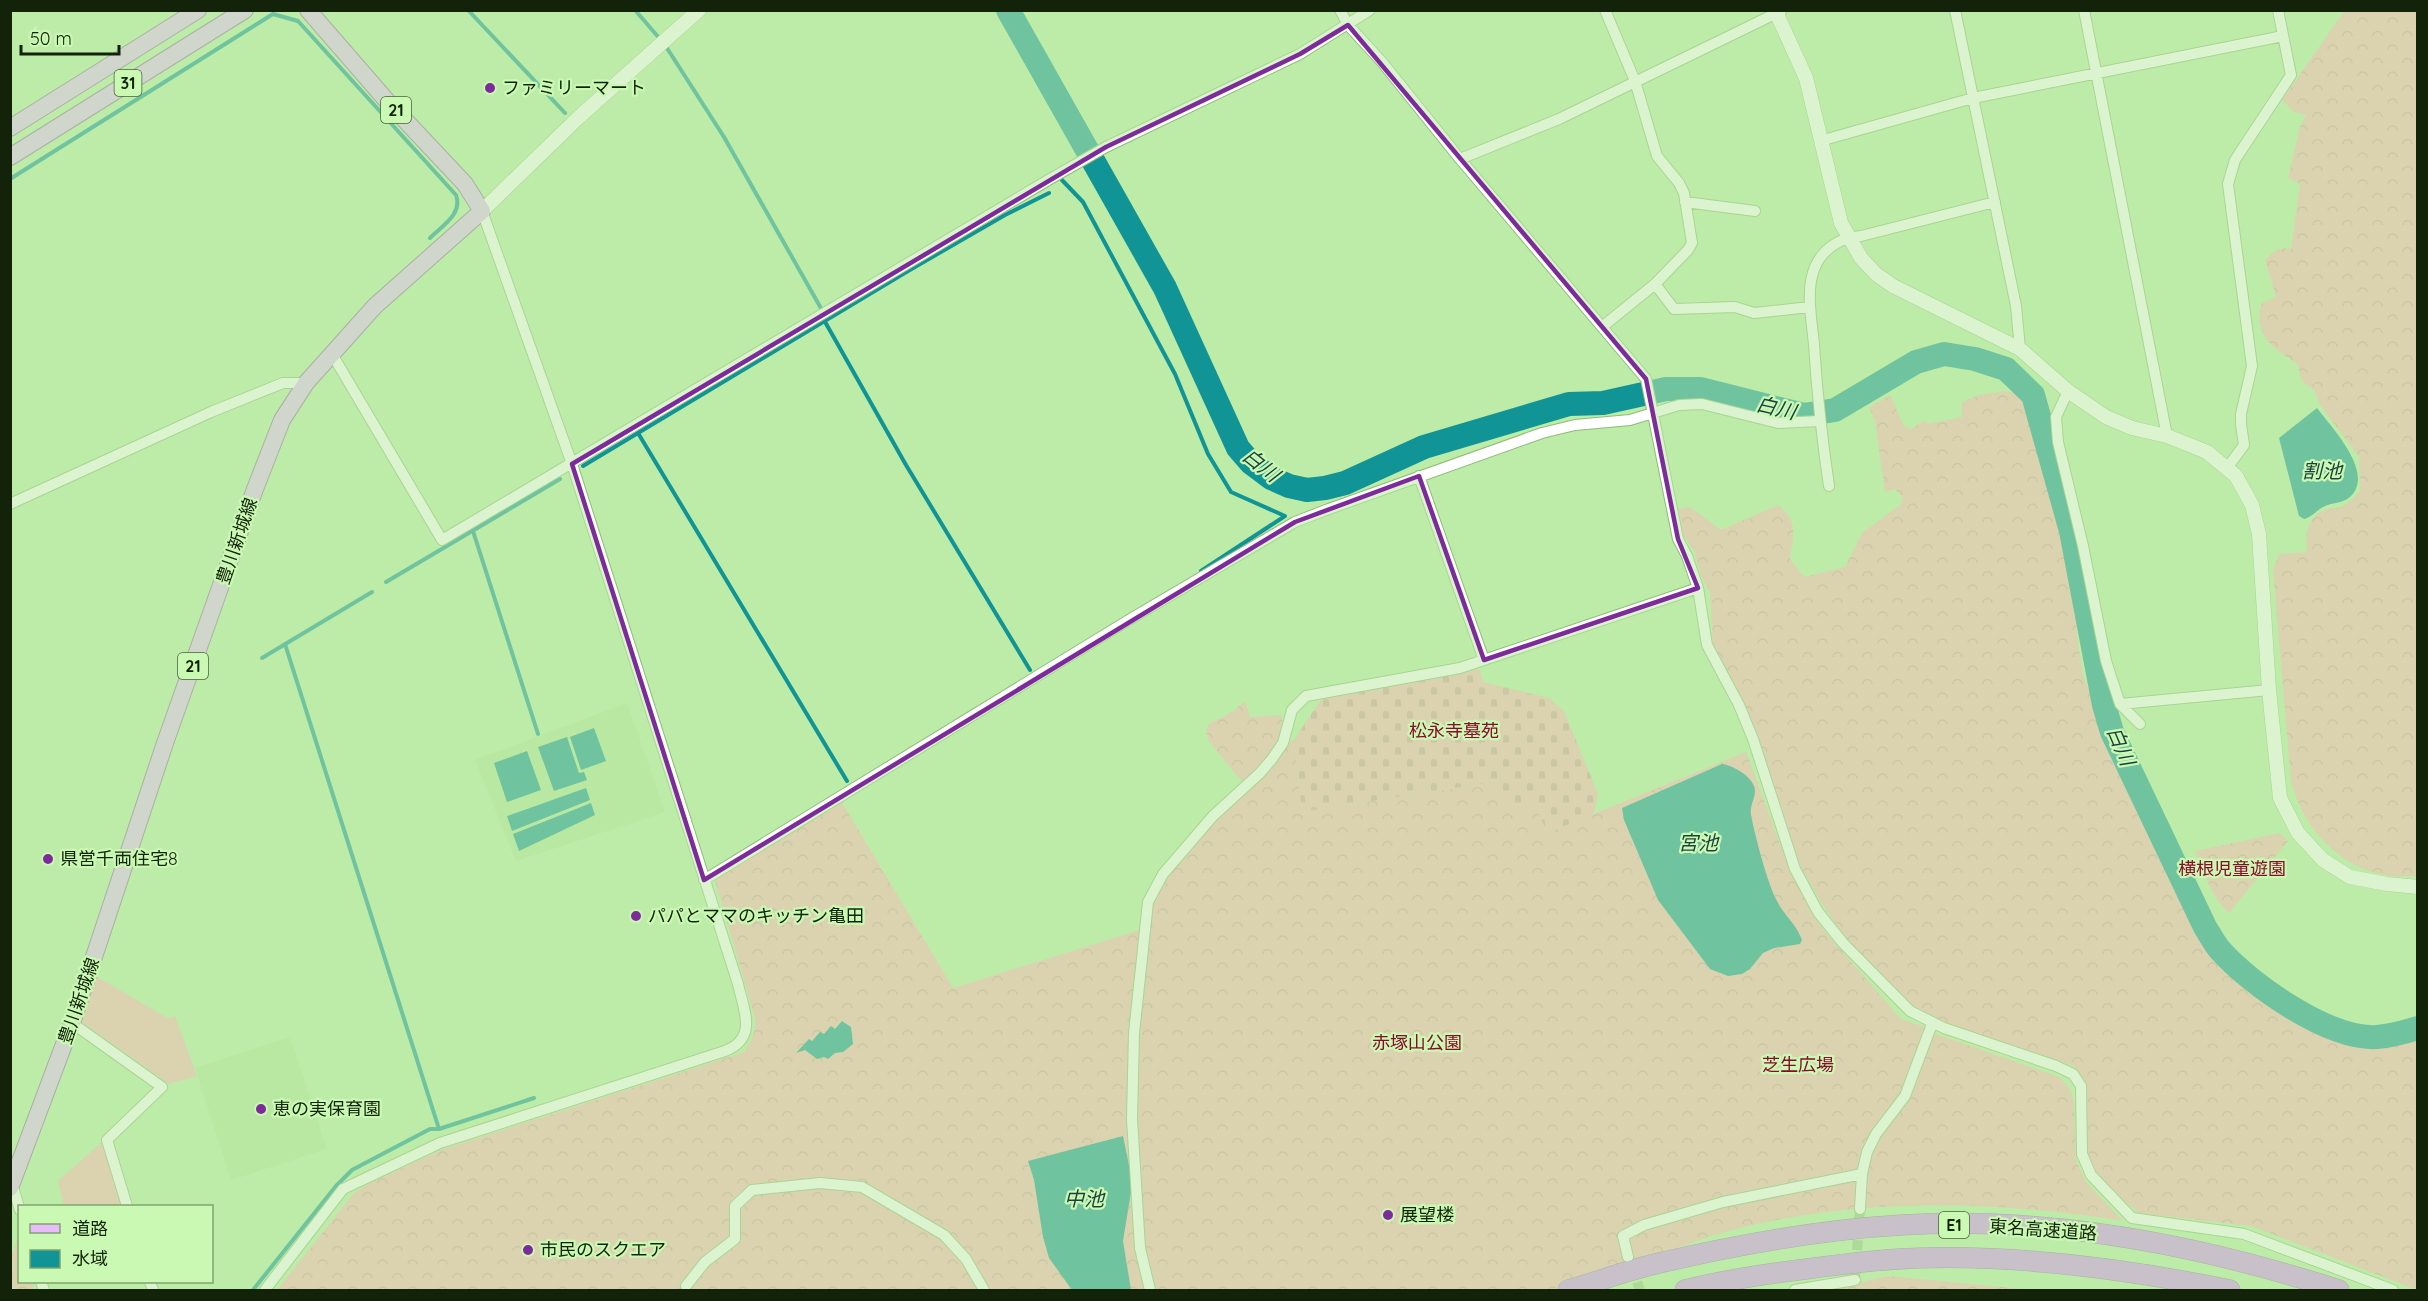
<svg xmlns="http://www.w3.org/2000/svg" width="2428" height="1301" font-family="Quicksand,'Noto Sans JP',sans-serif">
  <defs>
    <pattern id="forest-crowns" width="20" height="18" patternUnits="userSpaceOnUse" patternTransform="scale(1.5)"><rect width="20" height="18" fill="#ffb6b9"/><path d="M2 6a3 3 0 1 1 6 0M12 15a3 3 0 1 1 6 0" fill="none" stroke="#da9c9e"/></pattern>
    <pattern id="cemetery-stones" width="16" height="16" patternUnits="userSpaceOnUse" patternTransform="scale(1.5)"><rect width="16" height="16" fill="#ffb6b9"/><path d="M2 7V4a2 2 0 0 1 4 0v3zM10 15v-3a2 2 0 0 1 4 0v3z" fill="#da9c9e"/></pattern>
  </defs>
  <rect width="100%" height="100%" fill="#bdeba8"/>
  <path fill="#b2e59a" d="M627 703 665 812 516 861 475 760Z
    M290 1037 327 1149 231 1180 195 1068Z"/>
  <path fill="#ffb6b9" d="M96 976 169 1019 175 1016 197 1076 169 1084 80 1021Z
    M102 1142 122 1206H64L58 1181Z"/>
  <path fill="url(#forest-crowns)" d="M2345 10 2417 11V876C2407 876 2395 877 2385 875 2338 867 2302 826 2291 781L2273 571 2279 554 2307 552C2305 535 2307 515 2327 509 2332 508 2337 508 2341 507 2349 503 2354 497 2360 491L2359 457 2320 405 2314 390 2302 381 2297 363C2272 349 2252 332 2262 303L2276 297 2265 260C2274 251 2278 247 2291 249L2300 184 2288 178 2300 127 2306 115 2294 112 2282 100Z
    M2004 391C2017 393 2024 395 2030 407L2067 530 2075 566 2077 636 2083 675 2110 742 2150 815 2213 955 2258 992 2329 1031 2377 1040 2417 1029V1290L2251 1226 2139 1213 2101 1181 2086 1157 2085 1089 2074 1066 1950 1025 1904 1002 1845 938 1822 904 1798 862 1755 734 1713 645 1710 592 1701 576 1694 550 1683 535 1678 509 1690 507 1721 530 1778 505C1799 521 1793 535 1790 559L1804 577 1845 567 1862 533 1900 505 1903 498 1895 489 1885 492 1875 421 1869 407 1890 395 1904 426 1911 429 1925 420 1928 424 1962 417V402L1979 395Z
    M1243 702 1246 704 1250 717 1281 715 1287 743 1294 740 1302 812 1499 781 1536 805 1547 833 1746 752 1792 876 1821 927 1901 1019 1922 1026 1933 1033 2059 1077C2068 1085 2072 1091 2074 1103L2076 1160 2086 1182 2123 1221C1994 1200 1859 1197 1732 1230 1705 1237 1680 1247 1654 1257 1620 1269 1585 1278 1551 1290H277L354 1193 370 1183 441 1150 744 1052C752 1041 756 1031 755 1018L715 881 721 875 841 801 953 988 1146 928 1158 891 1167 875 1243 783 1208 740 1206 730 1209 724 1234 711Z
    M2280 833 2288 841 2229 913C2211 896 2204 873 2195 851Z
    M19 1234 20 1282H36C32 1294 20 1292 10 1286L11 1258Z
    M1888 1276 2035 1290H1826Z"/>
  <path fill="url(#cemetery-stones)" d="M1476 668 1480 671 1483 682 1549 698 1564 711 1598 794 1594 814 1547 833 1536 806 1506 807 1499 781 1302 812 1294 740 1322 698Z"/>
  <path fill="#109495" d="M2317 408C2331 427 2376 473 2350 497 2342 504 2332 502 2323 507 2316 511 2312 517 2304 519L2299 516 2279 438Z
    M594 728 606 761 581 770 570 737Z
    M567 737 579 773 584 772 587 780 554 791 538 747Z
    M527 751 541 790 507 802 494 763Z
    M1722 764C1732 765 1749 775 1753 784 1759 794 1749 804 1751 815 1755 835 1767 883 1777 901 1784 915 1797 925 1802 940L1800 944 1774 948 1763 953 1750 969 1742 974 1728 976 1710 969 1658 900 1624 820 1622 808Z
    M586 788 590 800 512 831 507 816Z
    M591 803 595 815 519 851 513 834Z
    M842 1021 851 1027 853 1044 843 1052 835 1053 828 1059 824 1057 817 1059 805 1050 796 1053 809 1039 812 1041 820 1032 824 1034 831 1026 835 1029Z
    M1123 1136 1130 1170 1131 1192 1123 1241 1131 1290H1072L1049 1258 1043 1237 1034 1180 1028 1161Z"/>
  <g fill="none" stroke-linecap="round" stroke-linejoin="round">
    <path stroke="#109495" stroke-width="4" d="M468 10 565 113
      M635 10 660 39
      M665 45 724 137 822 310
      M10 179 273 14 298 21 456 195C463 214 442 226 430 238
      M1062 180 1083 202 1175 374 1208 454 1231 492 1285 516 1201 571
      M824 320 906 465 1030 670
      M638 433 847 781
      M583 466 908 271 1005 215 1049 193
      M473 531 538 734
      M386 582 560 479
      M285 644 439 1129
      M262 658 372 592
      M253 1290 336 1186 352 1170 430 1129H439L534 1098"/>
    <path stroke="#109495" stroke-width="24" d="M1008 10 1165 288 1238 448 1251 463 1271 478 1289 486 1307 490 1325 488 1345 483 1424 447 1569 404 1603 403 1666 389H1700L1804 415 1835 410 1916 362 1944 354 1975 359 2006 369 2033 395 2071 531 2104 705 2112 732 2205 927C2210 935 2214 943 2220 950 2251 985 2329 1040 2377 1037 2391 1036 2405 1032 2418 1028"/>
    <path stroke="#9bc388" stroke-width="10" stroke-dasharray="10 5" stroke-linecap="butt" d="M1632 1268 1640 1290
      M1855 1280 1860 1209"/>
    <defs>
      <path id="minor" d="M1340 10 1348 25 1382 62 1460 159 1646 379 1678 539 1687 556 1698 588 1707 645 1739 705 1753 739 1795 869 1818 912 1843 943 1910 1011 1944 1028 2056 1066 2073 1074 2081 1086 2082 1154 2091 1175 2132 1218 2244 1234 2393 1290
        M1955 10 2016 306 2020 349
        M2084 10 2167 436
        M1820 141 1973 98 2283 36
        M1460 159 1559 119 1781 11
        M1685 202 1755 211
        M1655 284 1674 309 1735 307 1754 313 1810 307
        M1602 327 1655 284 1688 250 1692 243 1684 193 1679 183 1657 156 1635 81 1605 10
        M332 354 442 540 1050 179 1106 147 1300 54 1370 10
        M2068 391 2056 417 2058 442 2083 546 2106 661 2120 704 2140 724
        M2227 468 2244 445 2241 424V414L2252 366 2228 184 2235 160 2291 75 2278 10
        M1419 476 1484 660
        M1829 486C1822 439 1817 392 1814 345 1812 321 1805 290 1815 267 1823 248 1842 237 1861 236L1995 202
        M10 504 211 412 283 383H306
        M2120 704 2269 690
        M704 880 1127 621 1295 522 1326 510 1542 433 1575 425 1630 420 1679 405 1702 404 1778 423 1820 421
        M72 1023 162 1087 107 1140 127 1206
        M12 1184 20 1210
        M1860 1209 1862 1174 1867 1152 1876 1134 1905 1096 1932 1024
        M1628 1257 1623 1236 1644 1225 1723 1202 1862 1174
        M41 1282 44 1290
        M150 1282 153 1290
        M686 1286 705 1262 735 1239V1206L752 1190 820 1183 862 1187 944 1235 966 1259 984 1290
        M265 1290 343 1189 440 1143 725 1051C758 1038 744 1011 738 984L572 464 482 211
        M1150 1290 1140 1248 1132 1119 1134 1033 1148 902 1163 874 1213 816 1260 773 1272 759 1283 743 1292 710 1306 696 1460 668 1698 588
        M1795 1290 1855 1280"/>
      <path id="tertiary" d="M1775 10 1806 78 1841 223 1861 258 1876 274 1893 286 2020 349 2068 391 2106 417 2132 428 2167 436 2207 452 2236 476 2252 505 2259 534 2269 690 2280 798 2298 833 2323 860 2350 877 2387 884 2418 887
        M482 211 579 117 699 10"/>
      <path id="primary" d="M10 128 198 10
        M10 157 245 10
        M10 1188 72 1023 165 743 255 489 282 420 306 383 375 306 482 211 465 184 387 101 308 10"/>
      <path id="motorway" d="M1568 1290C1597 1282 1625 1271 1655 1264 1735 1245 1818 1230 1901 1225 2049 1216 2200 1245 2339 1290
        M1685 1290C1724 1280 1766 1274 1806 1269 1843 1264 1881 1259 1919 1258 2023 1255 2127 1269 2230 1290"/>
    </defs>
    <use href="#minor" stroke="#8fbb79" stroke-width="12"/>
    <use href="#tertiary" stroke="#8fbb79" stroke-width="15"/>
    <use href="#primary" stroke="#9269a1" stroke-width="18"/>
    <use href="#motorway" stroke="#9269a1" stroke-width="21"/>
    <use href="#minor" stroke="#fff" stroke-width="10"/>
    <use href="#tertiary" stroke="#fff" stroke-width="14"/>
    <use href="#primary" stroke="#e7bcf8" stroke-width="16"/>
    <use href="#motorway" stroke="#d78ff3" stroke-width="20"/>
  </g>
  <path d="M0 0H2428V1301H0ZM1348 25 1646 379 1678 539 1698 588 1484 660 1419 476 1295 522 704 880 572 464 1106 147 1300 54Z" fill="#bdeba8" fill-opacity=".55" fill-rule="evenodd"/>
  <path fill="none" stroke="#7d2a9a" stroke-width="4.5" stroke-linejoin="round" d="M1348 25 1646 379 1678 539 1698 588 1484 660 1419 476 1295 522 704 880 572 464 1106 147 1300 54Z"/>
  <g fill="#7d2a9a" stroke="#caf9b4" stroke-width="2">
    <circle cx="490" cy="88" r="6"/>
    <circle cx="48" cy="859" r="6"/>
    <circle cx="636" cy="916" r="6"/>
    <circle cx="261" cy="1109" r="6"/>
    <circle cx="1388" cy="1215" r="6"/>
    <circle cx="528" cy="1250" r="6"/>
  </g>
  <g text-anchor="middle" stroke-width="4.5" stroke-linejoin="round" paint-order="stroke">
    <g fill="#caf9b4" stroke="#4a633c" stroke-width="1.5">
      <rect x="114.5" y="70" width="27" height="26" rx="4.5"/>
      <rect x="381" y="97" width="30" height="26" rx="4.5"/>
      <rect x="178" y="653" width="30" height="26" rx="4.5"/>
      <rect x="1939" y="1212" width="30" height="26" rx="4.5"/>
    </g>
    <g font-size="16" font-weight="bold" fill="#132309">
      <text x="128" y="89">31</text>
      <text x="396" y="116">21</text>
      <text x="193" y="672">21</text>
      <text x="1954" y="1231">E1</text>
    </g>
    <g font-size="18" fill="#132309" stroke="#caf9b4" text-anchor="start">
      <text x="502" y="94">ファミリーマート</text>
      <text x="60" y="865">県営千両住宅8</text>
      <text x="648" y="922">パパとママのキッチン亀田</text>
      <text x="273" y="1115">恵の実保育園</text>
      <text x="1400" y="1221">展望楼</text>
      <text x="540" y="1256">市民のスクエア</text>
    </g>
    <g font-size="18" fill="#132309" stroke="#caf9b4">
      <text transform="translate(237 541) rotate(-71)" y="6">豊川新城線</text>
      <text transform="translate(79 1001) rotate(-71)" y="6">豊川新城線</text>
      <text transform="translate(2043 1230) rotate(4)" y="6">東名高速道路</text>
    </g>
    <g font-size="18" fill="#8c092c" stroke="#caf9b4">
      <text x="1454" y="737">松永寺墓苑</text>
      <text x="2232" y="875">横根児童遊園</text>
      <text x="1417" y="1049">赤塚山公園</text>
      <text x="1798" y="1071">芝生広場</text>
    </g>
    <g font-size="20" font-style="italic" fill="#1d3f3f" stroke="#caf9b4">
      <text transform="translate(1776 408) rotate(13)" y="7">白川</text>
      <text transform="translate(1261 465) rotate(38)" y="7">白川</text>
      <text x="2322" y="478">割池</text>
      <text transform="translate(2121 746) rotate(67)" y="7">白川</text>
      <text x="1698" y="850">宮池</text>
      <text x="1084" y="1206">中池</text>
    </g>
  </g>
  <rect width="2428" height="1301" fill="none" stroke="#132309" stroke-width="24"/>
  <rect x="18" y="1205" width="195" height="78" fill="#caf9b4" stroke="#81a370" stroke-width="1.5"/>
  <rect x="30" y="1224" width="30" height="9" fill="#e7bcf8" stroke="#81a370" stroke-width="1.5"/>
  <text x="72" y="1235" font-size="18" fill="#132309">道路</text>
  <rect x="30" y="1250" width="30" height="18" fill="#109495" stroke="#81a370" stroke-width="1.5"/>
  <text x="72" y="1265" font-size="18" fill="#132309">水域</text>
  <path d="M21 45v9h98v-9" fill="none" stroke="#132309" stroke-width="3"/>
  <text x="30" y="45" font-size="18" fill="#132309" stroke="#caf9b4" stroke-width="4.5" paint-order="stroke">50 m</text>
</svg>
